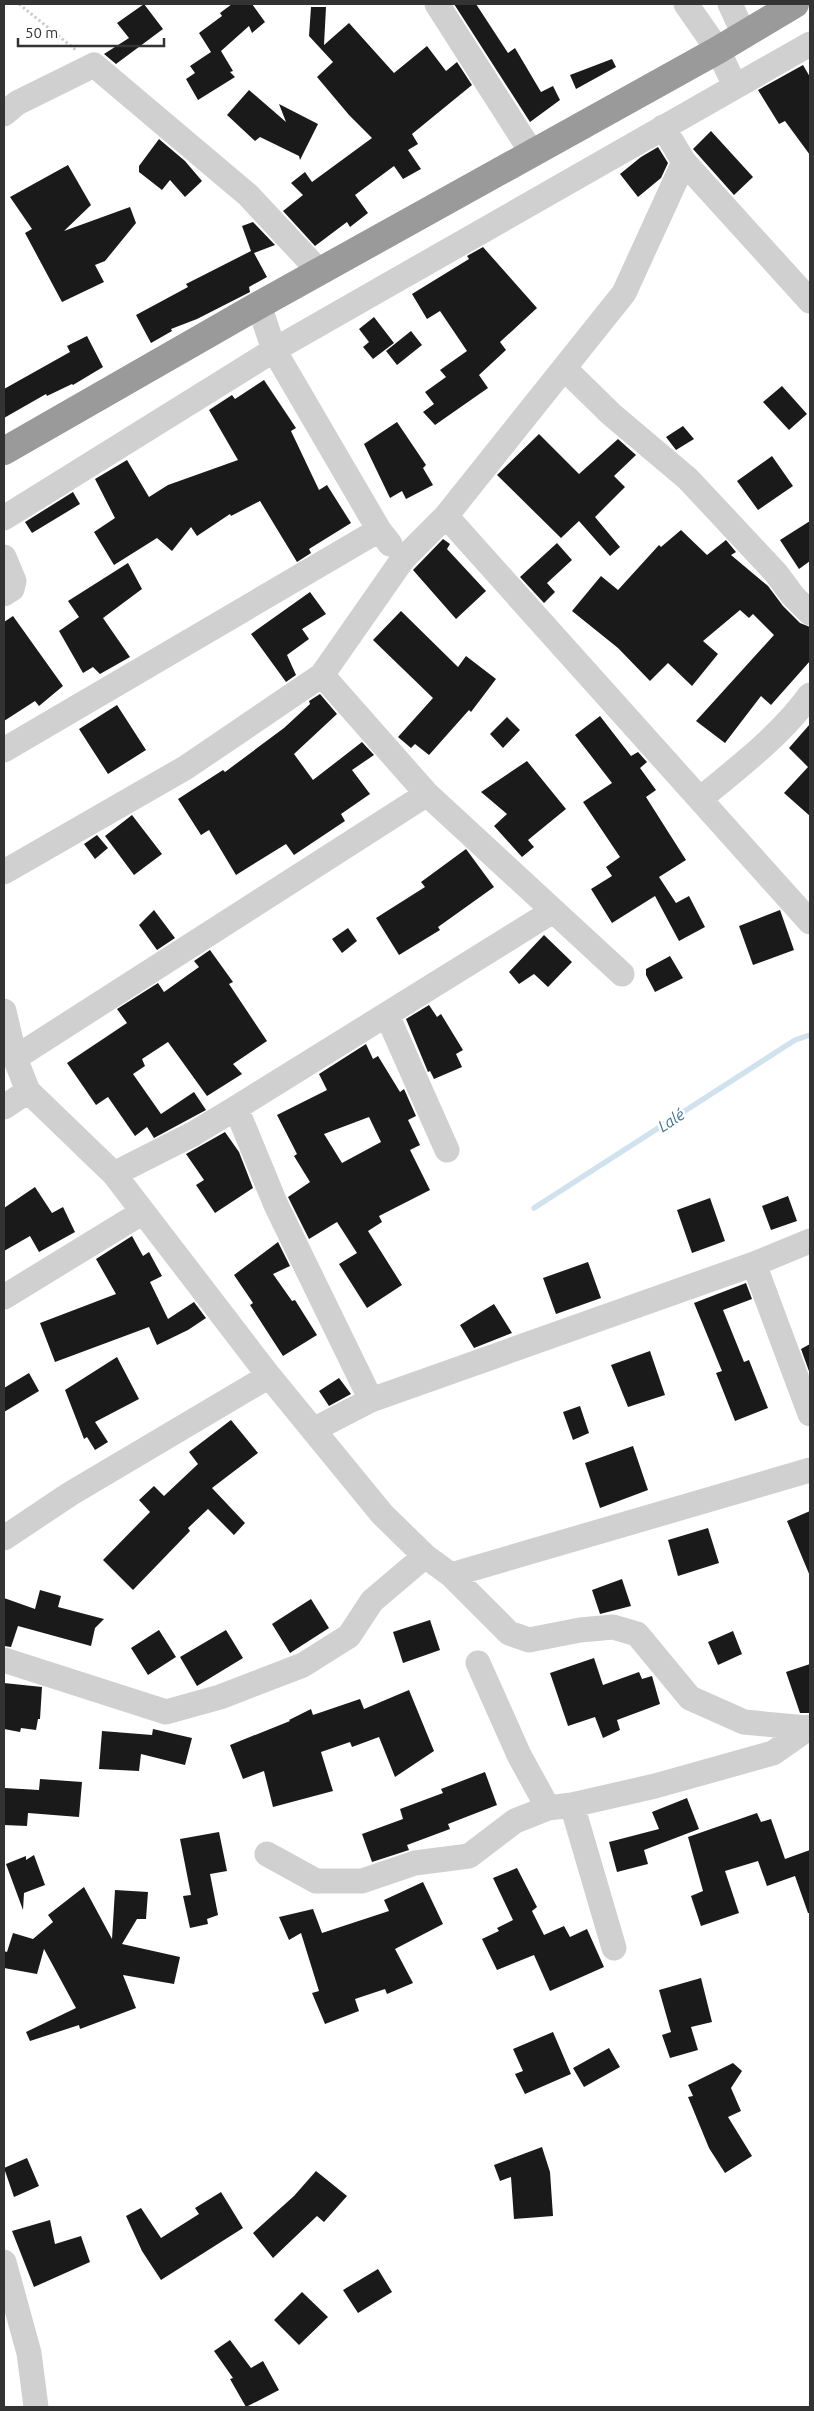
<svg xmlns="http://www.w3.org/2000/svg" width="814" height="2411" font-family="Ubuntu,sans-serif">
  <rect width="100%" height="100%" fill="#fff"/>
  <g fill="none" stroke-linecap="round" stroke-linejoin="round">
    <path stroke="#cfe2ee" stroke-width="5.5" d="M534 1208 795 1040 810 1035"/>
  </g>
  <path fill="#1a1a1a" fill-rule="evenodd" d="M144 4 163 29 116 64 104 54 129 38 117 23Z
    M232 4H252L265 22 252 33 249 26 221 51 233 71 230 72 235 77 198 100 186 79 195 73 190 66 211 52 199 33 222 16 220 13Z
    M454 4H476L508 53 515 48 541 92 553 86 560 100 530 122Z
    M311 7H326L324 45 349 23 394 73 427 46 446 71 457 62 472 85 412 134 418 144 408 150 421 169 403 179 394 166 355 195 368 213 350 227 347 222 315 246 283 211 303 195 291 183 305 172 312 182 372 138 349 115 317 77 333 62 309 36Z
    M612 59 616 67 576 89 570 75Z
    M803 65 810 77V155L785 121 779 124 758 90Z
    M249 90 286 122 279 104 318 124 300 160 299 156 260 137 255 141 227 115Z
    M711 131 753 177 734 195 693 149Z
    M159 139 185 161 202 181 185 197 170 180 162 190 139 172V166Z
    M658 147 668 163 661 178 638 197 620 174 641 157Z
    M68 165 91 205 64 231 130 207 136 223 105 261 95 265 104 282 62 302 25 233 32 229 10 197Z
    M253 222 275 245 254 253 267 277 249 287 250 292 197 319 171 329 172 331 151 343 136 315 188 287 186 284 251 251 242 226Z
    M483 247 537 308 500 342 506 350 479 375 488 388 435 425 423 412 434 404 425 392 446 377 440 370 467 351 440 311 427 319 412 294 469 259 467 256Z
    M374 317 394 343 373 359 363 347 369 342 359 329Z
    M411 331 422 345 397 365 386 351Z
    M87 336 103 367 73 385 72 384 47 396 46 394 4 418V389L70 352 67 346Z
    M264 380 296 428 291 431 319 490 327 485 351 523 309 549 311 553 297 562 260 501 231 516 230 514 197 536 191 527 172 551 157 538 114 565 94 532 115 518 95 479 127 460 149 497 168 485 238 460 209 410 232 395 235 399Z
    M782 386 807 414 789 430 763 402Z
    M397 422 426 465 423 468 433 485 406 499 402 491 390 498 364 444Z
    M683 426 694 439 676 450 666 437Z
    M539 434 579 474 618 439 636 455 614 476 625 487 595 517 620 547 610 556 579 521 561 538 497 475Z
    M772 456 793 486 758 510 737 481Z
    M73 492 80 504 32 533 25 522Z
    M810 521V561L799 569 780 540Z
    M681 530 707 555 726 540 736 552 731 555 768 586 783 606 800 623 810 627V661L771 705 761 696 725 743 696 721 774 635 753 614 749 618 740 610 703 641 718 654 692 686 668 663 650 681 618 648 572 611 601 576 618 590 659 545 661 547Z
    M443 539 450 544 447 549 486 591 456 619 413 570Z
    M557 543 572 560 547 583 555 592 544 603 520 577Z
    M128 563 142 589 103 618 130 657 100 674 93 667 83 673 59 631 79 617 68 601Z
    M310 592 326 614 302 629 309 639 287 655 296 675 286 682 251 634Z
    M401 611 458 667 466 656 496 679 471 712 469 710 429 755 415 744 411 748 398 737 433 698 373 640Z
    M13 616 63 686 39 706 35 701 4 721V622Z
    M320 694 337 714 294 754 313 780 362 742 374 755 352 770 370 794 341 814 345 821 294 855 286 844 236 875 209 830 201 835 178 799 223 770 225 772 284 728 310 704 309 701Z
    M117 705 146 750 108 774 79 729Z
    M600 716 631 756 638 752 647 762 640 768 656 790 646 797 686 860 659 877 676 903 689 896 705 927 679 941 655 896 612 923 591 889 612 876 606 867 620 857 583 802 612 783 575 735Z
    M507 717 520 730 503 748 490 734Z
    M810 724V816L784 793 808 767 789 748Z
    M527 761 566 809 528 840 534 847 522 857 494 826 507 814 481 792Z
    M132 815 162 854 134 875 105 836Z
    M97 835 108 848 95 859 84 844Z
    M466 849 494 887 438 927 440 930 399 955 376 918 425 887 421 882Z
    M154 910 175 938 157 950 139 925Z
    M780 910 794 950 753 965 739 926Z
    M348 928 357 941 342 953 332 939Z
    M544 935 572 962 548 987 534 974 519 984 509 972Z
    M210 950 233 982 229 984 267 1041 233 1064 242 1074 207 1096 168 1042 142 1059 145 1066 133 1074 161 1114 194 1092 206 1110 154 1138 147 1127 135 1136 108 1097 96 1105 67 1063 127 1023 117 1009 158 983 164 992 199 967 194 961Z
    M670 956 683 978 655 992 646 975V969Z
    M429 1005 437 1017 441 1014 463 1050 456 1054 462 1067 434 1079 430 1071 428 1072 406 1019Z
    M366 1044 373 1059 378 1056 400 1092 404 1089 416 1116 408 1120 420 1145 410 1150 430 1190 379 1216 382 1222 368 1231 402 1285 367 1308 339 1264 357 1253 337 1222 309 1239 288 1197 310 1182 294 1156 297 1154 277 1115 327 1090 319 1074ZM369 1117 381 1142 342 1163 324 1134Z
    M225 1132 239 1152 253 1188 215 1213 196 1185 204 1180 186 1154Z
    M35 1187 52 1213 63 1207 75 1232 39 1252 30 1236 4 1251V1208Z
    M788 1196 797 1221 771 1230 762 1206Z
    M710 1198 725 1241 692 1253 677 1210Z
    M132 1236 143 1256 149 1252 162 1276 150 1282 168 1319 194 1302 206 1318 188 1330 157 1345 149 1327 55 1362 40 1323 116 1294 96 1259Z
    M278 1242 290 1266 273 1274 292 1301 295 1300 317 1335 283 1356 250 1305 253 1303 234 1275Z
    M588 1262 601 1298 556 1314 543 1278Z
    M746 1283 752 1299 723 1310 744 1362 749 1360 768 1408 735 1421 716 1373 722 1371 694 1303Z
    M494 1304 512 1333 474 1348 460 1325Z
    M810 1344V1374L801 1349Z
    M650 1351 665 1395 628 1407 611 1365Z
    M117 1357 139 1399 95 1422 108 1442 95 1450 87 1437 84 1439 65 1390Z
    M29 1373 39 1391 4 1412V1388Z
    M339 1378 351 1394 329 1406 319 1391Z
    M580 1406 589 1433 573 1440 563 1412Z
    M231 1420 258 1453 212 1488 245 1523 234 1535 208 1509 188 1528 190 1531 133 1590 103 1560 150 1512 139 1500 154 1486 164 1496 198 1464 189 1452Z
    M633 1446 648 1490 600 1508 585 1463Z
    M810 1511V1576L787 1521Z
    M708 1528 719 1563 678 1576 668 1540Z
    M622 1579 631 1606 600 1614 592 1590Z
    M40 1590 61 1596 58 1607 104 1619 95 1628 91 1646 18 1626 11 1647 4 1646V1598L35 1609Z
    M311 1599 329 1628 290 1653 272 1624Z
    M430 1620 440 1650 403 1663 393 1632Z
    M159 1630 176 1657 148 1675 131 1648Z
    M226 1630 243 1658 197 1686 180 1657Z
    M733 1631 742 1654 718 1665 708 1642Z
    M594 1658 603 1685 639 1672 642 1679 652 1676 660 1704 617 1720 620 1730 603 1738 595 1717 568 1726 550 1673Z
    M810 1664V1713H800L786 1672Z
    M4 1683 42 1687 40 1719H38L36 1730 21 1728 20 1732 4 1729Z
    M409 1690 434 1751 395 1777 379 1737 352 1747 350 1742 321 1752 333 1791 273 1807 264 1771 243 1779 230 1745 290 1721 289 1720 311 1709 313 1715 360 1699 364 1709Z
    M153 1729 192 1738 185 1765 141 1754 139 1771 99 1769 102 1731 152 1735Z
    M485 1772 497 1805 448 1824 450 1829 407 1845 409 1850 372 1862 362 1834 403 1819 400 1809 443 1793 441 1789Z
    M40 1779 82 1782 79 1817 28 1813 27 1826 4 1825 5 1788 39 1790Z
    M687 1798 699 1829 644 1850 648 1864 617 1872 609 1842 659 1829 652 1812Z
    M757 1813 761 1822 771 1819 785 1859 810 1850V1913H808L795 1876 767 1886 758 1861 725 1871 739 1913 701 1926 691 1896 703 1891 688 1837Z
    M219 1832 227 1871 210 1874 218 1915 207 1919 208 1924 190 1928 183 1896 191 1895 180 1839Z
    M34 1855 45 1885 24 1893 23 1910 6 1864 26 1856V1860Z
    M517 1868 537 1907 532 1911 544 1935 564 1926 570 1937 587 1929 604 1967 550 1991 534 1955 497 1970 482 1939 499 1931 497 1928 513 1920 493 1878Z
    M423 1882 443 1924 395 1949 413 1983 387 1994 385 1989 355 1999 359 2011 325 2024 312 1993 319 1991 301 1933 289 1940 279 1917 313 1909 322 1933 389 1911 384 1900Z
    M84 1887 112 1939 115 1890 148 1892 146 1919H137L122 1944 180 1957 174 1984 123 1975 136 2008 80 2029 79 2025 30 2041 26 2032 76 2008 44 1949 37 1974 4 1968V1951L7 1952 13 1933 33 1939 53 1922 48 1915Z
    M701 1978 712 2022 691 2027 698 2050 670 2058 662 2035 671 2032 659 1990Z
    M553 2032 571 2074 525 2094 515 2074 523 2071 513 2049Z
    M609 2048 620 2067 584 2087 573 2068Z
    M733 2063 742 2071 731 2088 741 2111 728 2117 752 2156 725 2173 709 2148 688 2097 693 2096 688 2085Z
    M542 2147 550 2172 553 2216 514 2219 511 2177 500 2181 494 2165Z
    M27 2158 39 2186 14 2197 4 2168Z
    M316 2171 347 2196 324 2222 317 2216 273 2258 253 2233 294 2196Z
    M221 2192 243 2228 161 2280 142 2251 126 2216 141 2208 161 2238 199 2214 195 2208Z
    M50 2220 55 2244 81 2236 90 2262 34 2287 12 2231Z
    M378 2269 392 2292 358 2313 343 2290Z
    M302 2292 328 2317 299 2345 274 2320Z
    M230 2340 251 2368 263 2361 279 2390 246 2407 230 2379 233 2378 214 2351Z"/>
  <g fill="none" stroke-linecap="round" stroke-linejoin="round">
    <path stroke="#cdcdcd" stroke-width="3" stroke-dasharray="2.5 2.5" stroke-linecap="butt" d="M19 4 77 51"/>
    <path stroke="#d0d0d0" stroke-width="25" d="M437 4 532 153
      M686 4 718 50 735 86
      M730 4 744 34
      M4 114 17 103 94 65 248 195 319 271
      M684 162 810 301
      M259 305 274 350 379 530 390 544
      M564 368 611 414 688 479 776 573 793 596 810 613
      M446 516 810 922
      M4 518 274 350 810 44
      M4 557 14 581 12 589 4 594
      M322 675 427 794 622 974
      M4 750 379 530
      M700 799C739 767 780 736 810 695
      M4 872 185 768 322 675 403 559 446 516 624 293 684 162 663 127
      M4 1011 15 1058 28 1091 114 1174 269 1376 382 1514 425 1556 451 1575 509 1633 529 1640 580 1630 613 1627 637 1634 690 1698 744 1722 807 1728
      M387 1015 447 1150
      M15 1058 427 794
      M4 1107 28 1091
      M236 1108 276 1205 371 1400
      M114 1174 193 1134 236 1108 553 911
      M754 1264 810 1414
      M4 1297 143 1212
      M313 1430 371 1400 754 1264 810 1241
      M4 1538 70 1494 269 1376
      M451 1575 810 1470
      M4 1660 166 1712 220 1697 303 1665 349 1636 372 1601 425 1556
      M478 1663 519 1755 548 1808 572 1805 655 1786 773 1753 810 1727
      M572 1805 614 1948
      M267 1854 316 1881H362L415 1863 469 1856 515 1821 548 1808
      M4 2262 29 2353 36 2407"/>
    <path stroke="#9a9a9a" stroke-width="28" d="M4 451 259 305 718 50 795 4"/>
  </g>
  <g text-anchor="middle" stroke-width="5" stroke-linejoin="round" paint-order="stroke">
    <g font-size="16" font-style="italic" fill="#3f7597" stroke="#fff">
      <text transform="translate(671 1120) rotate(-33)" y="6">Lalé</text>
    </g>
  </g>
  <rect width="814" height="2411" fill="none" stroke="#333333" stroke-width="10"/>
  <path d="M18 38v8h146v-8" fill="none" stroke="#333333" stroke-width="2.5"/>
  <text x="25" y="38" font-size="15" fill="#333333" stroke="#ffffff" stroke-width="4" paint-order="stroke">50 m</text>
</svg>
